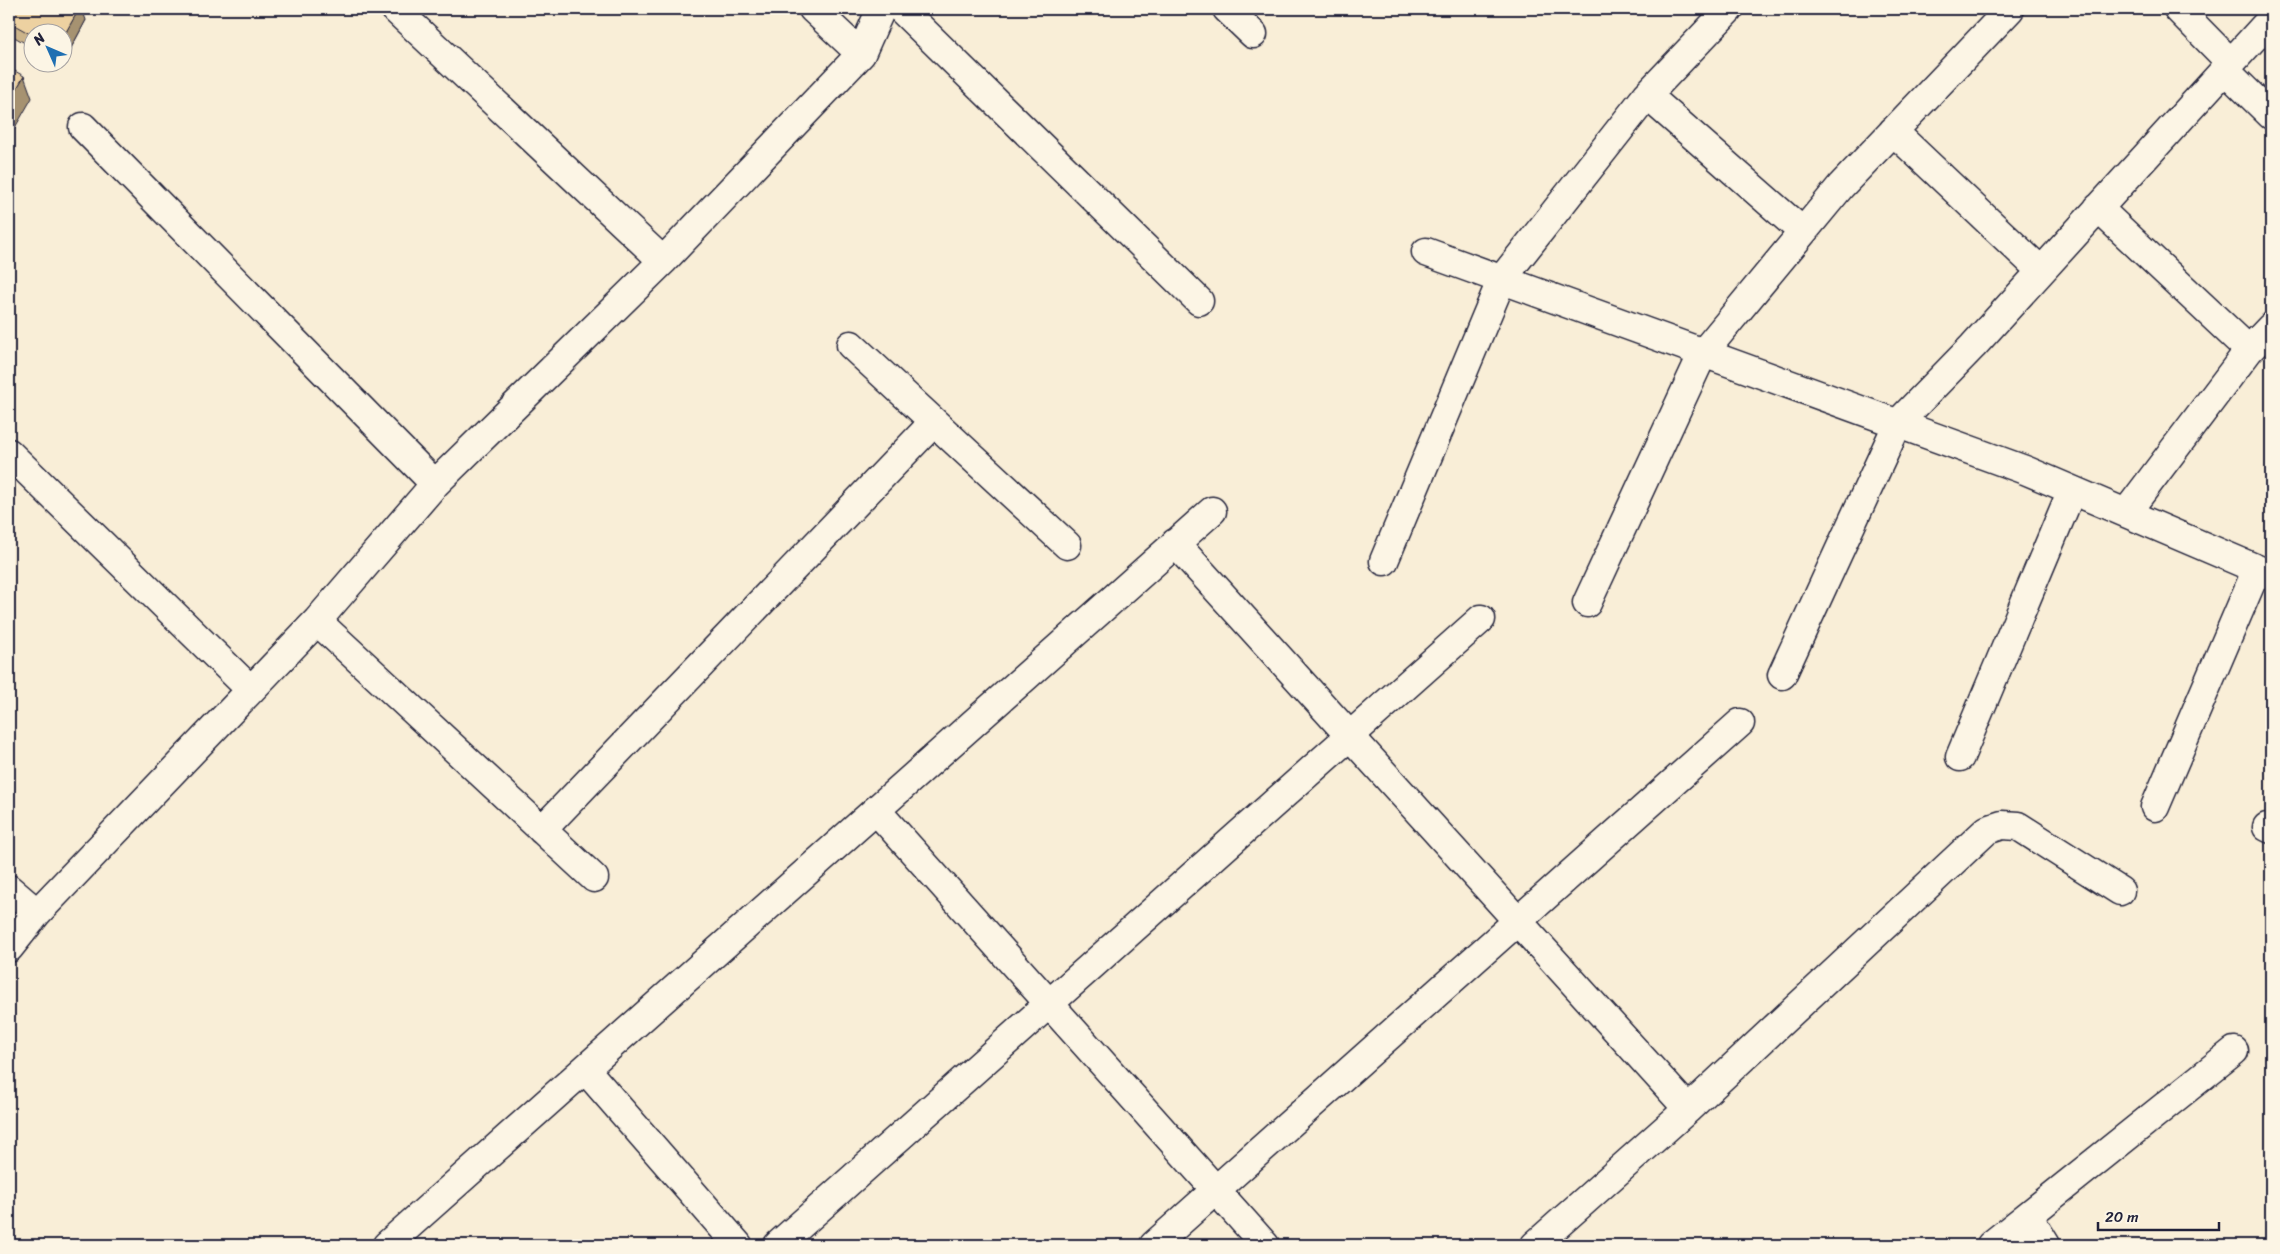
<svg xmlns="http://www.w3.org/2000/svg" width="2280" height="1254" font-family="Sriracha,sans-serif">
  <rect width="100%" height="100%" fill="#f9eed7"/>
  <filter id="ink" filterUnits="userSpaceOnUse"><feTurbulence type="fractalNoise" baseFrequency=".02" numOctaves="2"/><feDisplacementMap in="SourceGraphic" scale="10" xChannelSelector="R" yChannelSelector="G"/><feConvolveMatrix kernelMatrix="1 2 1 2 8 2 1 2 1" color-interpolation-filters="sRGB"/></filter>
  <g filter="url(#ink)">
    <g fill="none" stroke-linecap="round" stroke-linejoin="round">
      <defs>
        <path id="minor" d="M395 9 663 261
          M813 9 861 54
          M901 9 1199 301
          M1227 9 1253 34
          M2178 9 2231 63
          M2225 70 2271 115
          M1647 95 1803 232
          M83 127 435 484
          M1893 131 2041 271
          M2098 208 2249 350
          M1426 252 2025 470 2271 575
          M851 345 1067 545
          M9 453 251 690
          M2126 513 2249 350 2271 327
          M1175 543 1688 1109
          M1384 561 1502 279 1647 95 1729 9
          M1587 603 1703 353 1841 186 2010 9
          M317 621 594 878
          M1782 675 1898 423 1973 346 2271 19
          M1960 757 2072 490
          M2155 807 2257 569
          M876 810 1265 1245
          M2267 827 2271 829
          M542 830 934 422
          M9 889 37 913
          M9 948 37 913 317 621 435 484 663 261 861 54 881 9
          M585 1069 738 1245
          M2028 1216 2046 1245
          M387 1245 1212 511
          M778 1245 1481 619
          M1154 1245 1740 723
          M1535 1245 1688 1109 1987 830 2002 825 2018 826 2120 891
          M1991 1245 2234 1051"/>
      </defs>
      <use href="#minor" stroke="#22223b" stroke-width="31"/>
      <use href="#minor" stroke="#fcf5e5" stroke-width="28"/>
    </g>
    <path fill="#ccb48a" stroke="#22223b" d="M9 9 86 20 63 63 61 62H62V32H32V47L9 34Z"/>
    <path fill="#a69271" stroke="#22223b" d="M79 9H82L86 20 63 63 62 39Z
      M24 76 32 98 9 138V102Z"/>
    <path fill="#edd1a1" stroke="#22223b" d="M9 9H79L62 39V32H32V35L9 22Z
      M9 68 24 76 9 102Z"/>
  </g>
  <rect width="2280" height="1254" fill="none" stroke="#fcf5e5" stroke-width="30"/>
  <rect x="15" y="15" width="2250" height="1224" fill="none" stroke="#22223b" stroke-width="2" filter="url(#ink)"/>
  <g transform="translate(48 48) rotate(315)"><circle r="24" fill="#fcf5e5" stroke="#a5a1a1"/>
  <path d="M0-4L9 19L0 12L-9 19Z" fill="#1f6fb2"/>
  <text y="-8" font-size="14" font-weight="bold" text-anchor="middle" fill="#22223b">N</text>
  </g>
  <path d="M2098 1222v8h121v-8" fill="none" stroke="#22223b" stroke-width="2.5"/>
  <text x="2105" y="1222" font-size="15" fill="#22223b" stroke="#fcf5e5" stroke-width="4" paint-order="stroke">20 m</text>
</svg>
